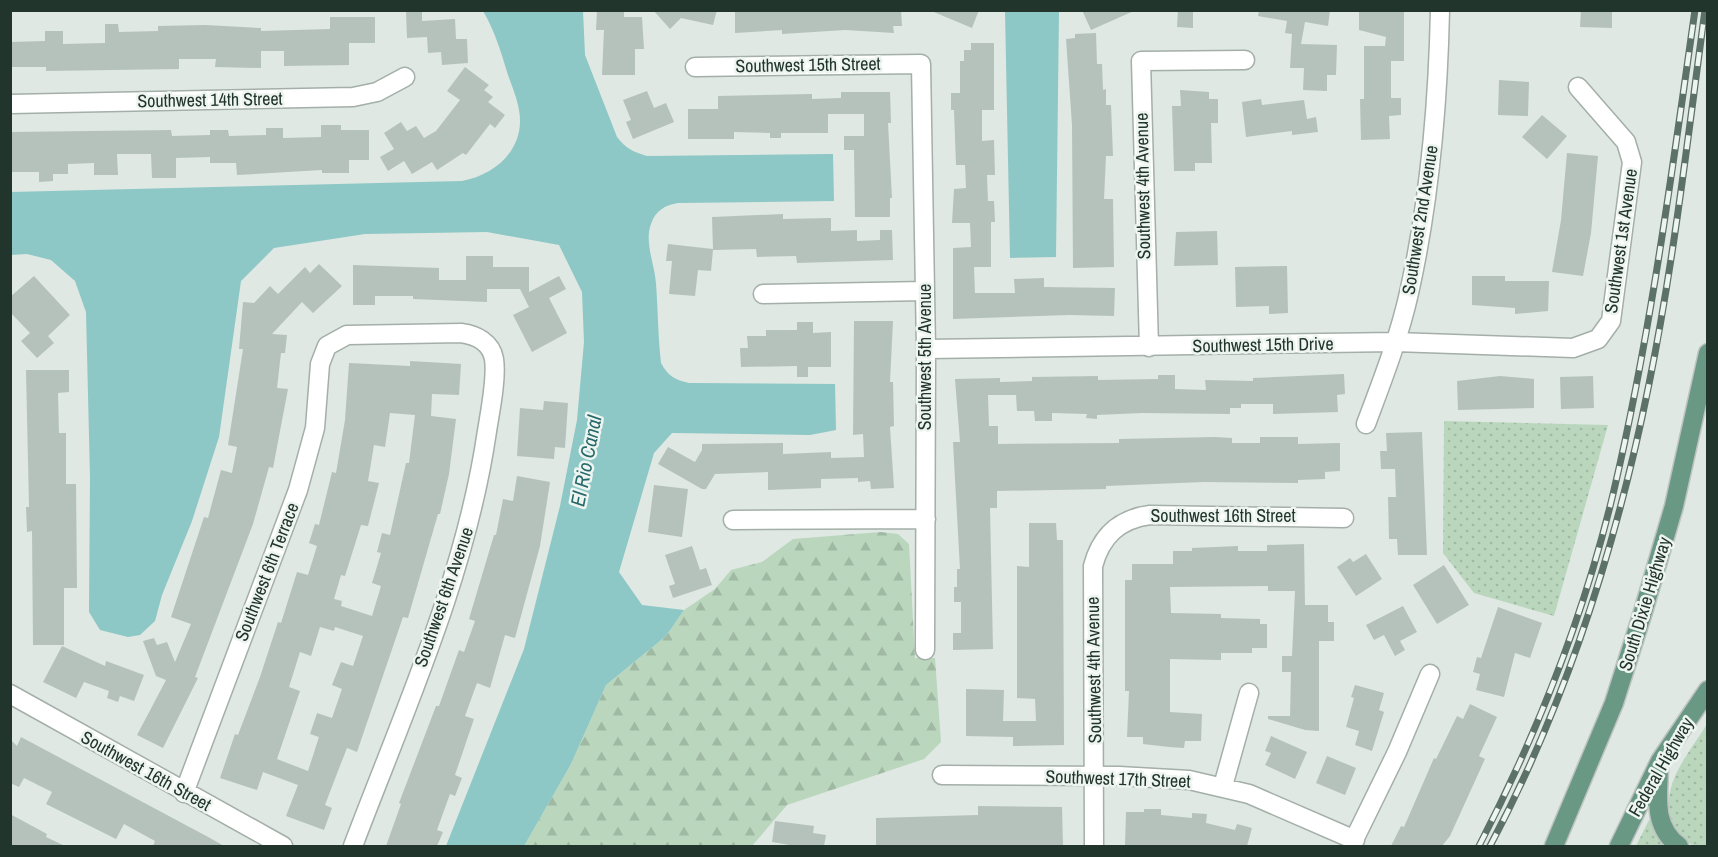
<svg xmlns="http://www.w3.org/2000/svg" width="1718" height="857" font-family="'Archivo Narrow',sans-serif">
  <defs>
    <pattern id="grass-dots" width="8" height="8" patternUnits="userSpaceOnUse" patternTransform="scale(1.5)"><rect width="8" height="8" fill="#bad7bd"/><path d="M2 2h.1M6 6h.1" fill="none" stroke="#a0b9a3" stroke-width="1.8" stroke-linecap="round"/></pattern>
    <pattern id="forest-firs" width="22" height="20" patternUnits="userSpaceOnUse" patternTransform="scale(1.5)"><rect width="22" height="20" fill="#bad7bd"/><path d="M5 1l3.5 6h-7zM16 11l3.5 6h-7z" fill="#a0b9a3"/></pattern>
  </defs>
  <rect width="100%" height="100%" fill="#dfe8e2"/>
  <path fill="url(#grass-dots)" d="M1444 421 1608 425 1554 616 1474 593 1443 553Z
    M1707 724V846C1690 846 1683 844 1675 828 1655 790 1688 755 1707 724Z
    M1649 820H1652L1667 846H1636Z"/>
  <path fill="url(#forest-firs)" d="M881 532 898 534 909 544 915 658H935L941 742 924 759 787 805 752 846H524L571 764 606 685 666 636 684 610 715 589 731 570 762 562 793 539Z"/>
  <path fill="#8dc7c6" d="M483 11H583L585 55 617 137C626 149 634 152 647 156L833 154 834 201 678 203C665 205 655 211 651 224 644 242 655 265 656 284 658 310 658 337 661 363 668 376 675 380 689 383L835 384 836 430 810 435 672 433 654 453 619 572 642 605 684 610 666 636 606 685 571 764 524 846H446L524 649 560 506 577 420 584 342 582 292 559 245 487 232 365 234 274 248 241 281 219 437 192 521 162 595 155 621 140 635 128 637 100 630 89 612 90 477 86 312 75 281 51 260 27 254 10 255 11 192 462 181C496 175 526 148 519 110 517 98 512 86 508 75 501 52 495 31 483 11Z
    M1005 11H1059L1056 257 1010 258Z"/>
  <path fill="#b5c2bb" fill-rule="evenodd" d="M597 10H624V17H642L644 49H635V75H602L604 30H596Z
    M653 10H717L713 25 681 18 670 29Z
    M735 10H901L902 26H893L894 33 845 30 782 34V30L735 33Z
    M929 10H979L972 28Z
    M1082 10H1136L1091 30Z
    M1178 10H1193V28L1177 27Z
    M1259 10H1330L1328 26 1305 22 1301 44 1337 45 1336 75H1327V91L1303 90 1304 68H1290L1292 34 1285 33 1287 21 1258 16Z
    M1359 10H1404V61H1391V98H1401V115L1389 116 1390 139 1361 140 1360 99H1364V46H1385L1386 37 1359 30Z
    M1581 10H1612V28L1580 27Z
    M422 11V21L455 19 456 39H467L468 63 442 65 441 52 428 53 427 37 407 38 406 12Z
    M330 17H375V43H349V65L284 66V51H261V68L215 67 216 59H179V69L46 71V67H10V42L45 41V31H63V44L105 43V24H118L119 32 158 31V26L205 25 261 28V31L330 29Z
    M1096 33 1097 64H1102L1103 90 1106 89V105H1111L1113 156H1106L1104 199H1113L1114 267 1073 268 1072 125 1066 39 1075 38V34Z
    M971 43H994V110H982V141L994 140 995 175H987L988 201H994L995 222H991V267H974L975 293H1015L1014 279 1044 278V287L1115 288 1114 316 1069 315 953 319V248L971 247 970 223H952L954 189 966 188 965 165H956L954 110H951V93H960V61H964V50H971Z
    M465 67 489 85 484 90 493 97 488 102 505 115 495 128 490 124 466 155 463 153 437 170 432 162 412 174 404 161 388 171 380 157 394 149 384 133 401 122 407 131 416 126 424 138 436 131 460 100 447 91Z
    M1499 80 1529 82 1528 116 1498 115Z
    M1180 90 1209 92V99H1218V123H1211L1212 163H1195V171H1174L1172 106H1181Z
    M647 91 654 108 666 103 674 122 633 139 626 122 631 120 623 100Z
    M841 92H890L891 123H888L892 198H890V217H855L854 150H844V136H864V114H828V133H781V138H770V133L734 132V139H688V109H718V96L812 94V99L841 98Z
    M1261 99 1262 105 1304 100 1307 119 1316 117 1318 132 1292 135V131L1246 137 1242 102Z
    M1542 115 1567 136 1547 159 1522 137Z
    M321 125H341V130H369V160H349V173H322V170L237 175 236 163H210V157L176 158V178H152L151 154H117L118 175H94V163L68 164V174H53V181L39 182V172H10V132L171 130 172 136 210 135V130H228L229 136 266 135V128H283V138L321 137Z
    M1567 153 1598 156 1591 233 1583 276 1552 272 1561 220Z
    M783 214V219L831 218V231L857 230V241L880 240V230H892L893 260 797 263 796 256 757 257 756 249 713 250 711 271 698 270 695 296 669 294 672 261H666L668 244 713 249 712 217Z
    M1217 231 1218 265 1174 266 1176 232Z
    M466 256H493V267H529V292L559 276 566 289 549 298 567 333 532 352 513 315 529 307 520 289H487V302L413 299V296H375V305H353V265L439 268V280H466Z
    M319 264 342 286 313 313 302 302 272 334 287 335 285 353H281L277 388 288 389 273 468 269 467 253 524 195 677 198 678 163 748 137 735 166 680 156 676 143 641 154 638 157 645 167 642 175 662 191 624 171 617 204 517 208 518 221 470 232 473 237 447 228 445 243 349H239L243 302 254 303 270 286 278 294 305 267 310 273Z
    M1287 266 1288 313 1269 314V306L1236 307 1235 267Z
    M34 276 70 315 48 336 54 343 37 358 21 341 30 333 10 312V297Z
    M1472 276H1505V281H1549L1548 311 1515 314V308L1472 305Z
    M854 321H893L890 382H893L894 426 890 427 894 488 871 489 870 481 858 482V478L821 479V488L768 490V472L715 474 706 489H702L658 464 668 447 695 462 702 450V444L783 443V454L831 452V458L864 457 863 434 853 435Z
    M797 322H813V333L831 332V367H808V377H797V366L741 367 740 348H748L747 336H766V330H797Z
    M410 361 461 364 459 395 432 394 431 416 456 419 449 474 440 514H438L408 618 403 617 357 752 347 748 338 771 325 805 332 808 324 830 286 816 298 785 263 772 257 790 220 778 235 734 238 735 260 677 278 622 281 623 297 572 308 575 317 546 309 543 315 524 319 525 332 472 336 473 345 420 349 363 410 366ZM390 413 415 415 409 463H406L390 535 382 533 377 552 381 553 372 583 381 586 372 616 341 606 342 601 334 599 341 575 345 576 361 525 368 526 379 483 368 481 374 445 385 447ZM320 627 334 631 335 627 363 636 353 666 341 662 332 685 342 689 332 718 317 713 310 734 319 737 308 771 277 759 300 691 289 687 300 652 311 656Z
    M26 370H69V392L58 393 59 433H66V484H76L77 588H64V645H33L32 531 27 532 26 507H29Z
    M1344 374 1345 394 1337 395 1338 412 1273 414V404H1241V408H1230V414L1142 413 1097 415V419L1086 418 1087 414 1052 413V421H1035L1034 411H1017L1016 395H988L989 426H998V444L1119 443V439L1215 437 1232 438V443H1260V437H1298V444L1340 443V471L1325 472V479L1298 480V483L1204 482 1106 486V489L997 491V508H990L993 649 953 650V633H961V602H954V587H957V569H960L954 461 953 442H960L955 379 1000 378V382L1032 381V377L1098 376V380L1158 379V375H1175V389L1206 390 1205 380 1253 381V378Z
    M1500 376 1534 379V408L1458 410 1457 381Z
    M1593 376 1594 408 1561 409 1560 377Z
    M544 401 568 403 565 448 555 447 554 459 517 456 520 408 543 410Z
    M1422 432 1427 555H1398L1397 539H1389L1388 497H1396L1395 469H1381L1380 451H1387L1386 433Z
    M517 476 550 482 540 546 515 638 505 635 490 688 477 683 465 716 474 719 455 775 462 778 455 796 450 794 437 830 443 832 437 846H386L401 804 399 803 436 706H439L459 650 464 652 475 621 469 619 494 535H496L503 499 513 501Z
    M654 485 688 489 682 537 648 532Z
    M1029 523H1056L1057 540H1063L1064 745 1013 746V737L966 736V689L1004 690 1003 721H1036L1035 699 1017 698V566L1029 567Z
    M1304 544 1305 605H1328V622H1334V641H1319V731L1305 730 1268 719V716H1290L1291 672H1282V656H1292L1295 591H1268V586L1170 587 1171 613 1221 614V618L1260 619V624H1267V648H1252V653H1221V660L1170 659V712L1202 714 1201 741H1185L1184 748 1169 747 1143 744V737H1127L1129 691H1125V580H1132V564H1173V551H1192V548L1238 546V551H1267V545Z
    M692 546 700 570 706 568 712 585 673 598 669 586 675 584 665 555Z
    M1366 554 1382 579 1356 596 1337 567 1350 558 1353 562Z
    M1444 565 1469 605 1437 624 1413 585Z
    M1403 606 1417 632 1400 641 1405 650 1395 656 1384 635 1374 640 1366 625Z
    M1498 607 1542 623 1530 658 1515 653 1504 697 1476 690 1480 674 1473 672 1477 657 1481 658Z
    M62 646 105 666 106 661 144 675 134 701 120 696 118 702 107 698 109 691 84 682 76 698 43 682Z
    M1355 685 1384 693 1379 710 1384 712 1372 751 1355 745 1359 731 1346 727 1354 698 1351 697Z
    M1470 704 1497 717 1479 756 1485 759 1450 836 1442 846H1391L1401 826 1404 827 1434 758 1436 759 1457 716 1463 719Z
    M1271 736 1307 752 1295 779 1265 765 1271 753 1265 751Z
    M21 737 210 838 224 846H153L155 841 124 824 116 839 46 804 52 792 24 778 19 787 10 783V739L17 746Z
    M1327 756 1356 768 1345 795 1316 783Z
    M978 806 1062 807 1063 846H876V818L978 815Z
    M1144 809H1161V815L1192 818V813L1207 814 1206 823 1235 830 1237 824 1252 828 1247 846H1125L1126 812H1144Z
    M10 814 47 834 46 837 65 846H10Z
    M775 821 814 826 813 833 826 835 824 846H795L772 842Z"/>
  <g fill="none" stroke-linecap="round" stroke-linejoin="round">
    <defs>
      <path id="minor" d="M695 67 921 64 926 349 925 650
        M10 104 353 97 377 92 405 77
        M763 294 925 291
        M1149 347 1141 61 1245 60
        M926 349 1395 342 1573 348 1598 339 1611 321 1632 162 1626 142 1578 87
        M1366 424C1382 381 1399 338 1409 293 1430 199 1438 106 1440 10
        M733 520 926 519
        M10 694 283 846
        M942 775 1119 776 1189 780 1249 794 1355 840
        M1223 786 1249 693
        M184 793 298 490 315 428 320 364 327 346 347 335 461 333C476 335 491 342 494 359 497 378 490 412 487 431 466 576 404 711 353 846
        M1094 846 1093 566C1101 536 1119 519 1150 515L1344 518
        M1351 846 1397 752 1430 674"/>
      <path id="major" d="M1659 769C1658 798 1653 827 1679 846
        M1554 846 1614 703 1643 612 1674 506 1708 353
        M1619 846 1660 761 1708 690"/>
    </defs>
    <use href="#minor" stroke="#a3afa8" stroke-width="21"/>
    <use href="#major" stroke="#bdc2c0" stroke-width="21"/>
    <use href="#minor" stroke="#fff" stroke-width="18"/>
    <use href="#major" stroke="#699884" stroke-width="18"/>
    <defs>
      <path id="rail" d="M1479 846C1537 734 1585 613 1614 490 1651 332 1672 171 1695 10
        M1490 846C1566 703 1617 543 1649 384 1674 261 1688 135 1705 10"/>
    </defs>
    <use href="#rail" stroke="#5c7168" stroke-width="7"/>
    <use href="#rail" stroke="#eef5f1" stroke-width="4.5" stroke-dasharray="14" stroke-linecap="butt"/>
  </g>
  <g text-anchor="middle" stroke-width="5" stroke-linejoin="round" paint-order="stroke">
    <g font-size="18" fill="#22352d" stroke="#eef5f1">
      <text transform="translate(808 65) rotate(-1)" y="6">Southwest 15th Street</text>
      <text transform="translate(210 100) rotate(-1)" y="6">Southwest 14th Street</text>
      <text transform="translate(1143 186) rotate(-91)" y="6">Southwest 4th Avenue</text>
      <text transform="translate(1420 220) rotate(-81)" y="6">Southwest 2nd Avenue</text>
      <text transform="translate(1621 241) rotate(-82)" y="6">Southwest 1st Avenue</text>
      <text transform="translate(1263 345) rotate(-1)" y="6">Southwest 15th Drive</text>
      <text transform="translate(925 357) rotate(-90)" y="6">Southwest 5th Avenue</text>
      <text x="1223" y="522">Southwest 16th Street</text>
      <text transform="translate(267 572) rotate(-69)" y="6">Southwest 6th Terrace</text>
      <text transform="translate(444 597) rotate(-71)" y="6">Southwest 6th Avenue</text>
      <text transform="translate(1645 604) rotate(-73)" y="6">South Dixie Highway</text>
      <text transform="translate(1094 670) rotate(-91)" y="6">Southwest 4th Avenue</text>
      <text transform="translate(1661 767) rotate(-60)" y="6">Federal Highway</text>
      <text transform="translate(146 771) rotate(29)" y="6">Southwest 16th Street</text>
      <text transform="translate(1118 779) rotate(2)" y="6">Southwest 17th Street</text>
    </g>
    <g font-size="20" font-style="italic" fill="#256869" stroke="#eef5f1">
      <text transform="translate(586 461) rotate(-79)" y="7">El Rio Canal</text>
    </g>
  </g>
  <rect width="1718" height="857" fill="none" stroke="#22352d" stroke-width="24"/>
</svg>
